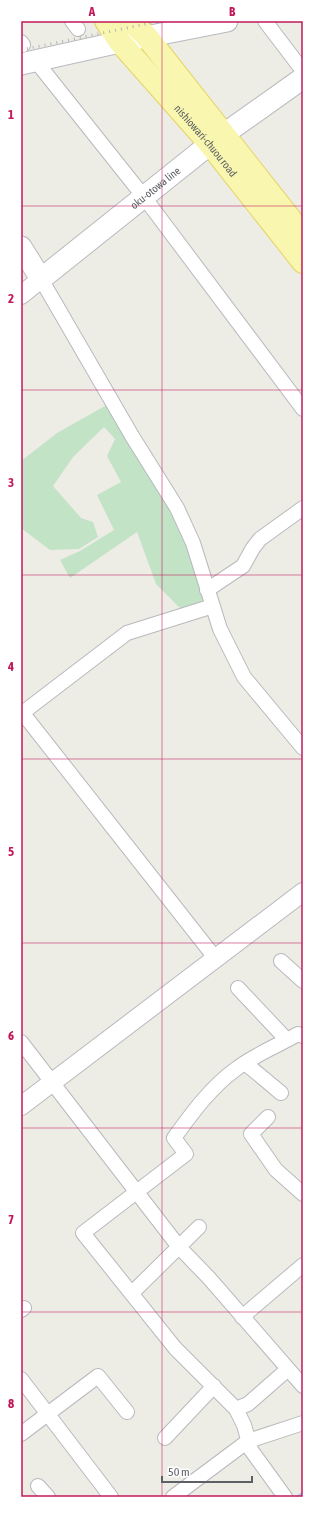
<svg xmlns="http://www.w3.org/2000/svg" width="324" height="1518" font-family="'Asap Condensed',sans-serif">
  <rect width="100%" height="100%" fill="#eeede5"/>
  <path fill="#c3e3c7" d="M112 402 177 508 213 606 186 614 156 584 137 532 70 578 60 560 80 551 114 530 97 495 121 482 107 456 115 439 104 427 73 457 53 486 81 518 93 522 98 537 79 549 50 550 21 528V461L57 433Z"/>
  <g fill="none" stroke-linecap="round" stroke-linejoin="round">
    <path stroke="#aaccf8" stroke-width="3.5" d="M298 1497 303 1493"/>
    <defs>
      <path id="minor" d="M72 21 78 29
        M265 21 303 71
        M21 42 23 45
        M35 60 144 197 303 409
        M41 279 132 436 177 508 193 543 220 629 244 677 303 748
        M207 590 243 566 253 548 260 539 303 508
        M21 711 216 959
        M21 714 127 633 213 606
        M281 961 303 981
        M238 988 287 1040
        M21 1042 179 1247 209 1278 303 1386
        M245 1063 281 1093
        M268 1117 251 1134 276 1170 303 1194
        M132 1293 199 1227
        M21 1310 24 1308
        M242 1317 303 1265
        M21 1379 111 1497
        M236 1409 248 1404 288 1369
        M21 1434 98 1376 127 1412
        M165 1438 214 1386
        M38 1486 48 1497
        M173 1497 248 1441 303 1423
        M285 1497 251 1450 244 1425 236 1409 175 1348 83 1233 186 1154 174 1138C192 1113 211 1087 236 1069 254 1055 277 1046 298 1034L303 1036"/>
      <path id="tertiary" d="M21 295 41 279
        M21 1106 303 892"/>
      <g id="secondary">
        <path d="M21 64 120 42 227 21"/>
        <path id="s1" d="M21 247 41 279 210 144 303 78"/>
      </g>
      <g id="primary">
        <path id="s2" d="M106 21 120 42 210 144 303 262"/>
        <path d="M131 21 147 37 303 235"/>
      </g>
    </defs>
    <use href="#minor" stroke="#b7b9bd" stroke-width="16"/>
    <use href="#tertiary" stroke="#b7b9bd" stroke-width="20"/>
    <use href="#secondary" stroke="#b8babf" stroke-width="23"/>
    <use href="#primary" stroke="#e6d365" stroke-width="24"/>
    <use href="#minor" stroke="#fff" stroke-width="14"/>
    <use href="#tertiary" stroke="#fff" stroke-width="18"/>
    <use href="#secondary" stroke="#fff" stroke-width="21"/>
    <use href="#primary" stroke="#f8f6af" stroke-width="22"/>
    <path stroke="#b5b6b6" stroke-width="3" stroke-dasharray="1 5" stroke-linecap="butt" d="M21 50 160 21"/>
  </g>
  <path fill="none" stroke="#c2185b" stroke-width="1" stroke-opacity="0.55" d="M162 21V1497M21 206H303M21 390H303M21 575H303M21 759H303M21 943H303M21 1128H303M21 1312H303"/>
  <g text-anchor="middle" stroke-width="4" stroke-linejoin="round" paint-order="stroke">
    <g font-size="11" fill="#5c5f64" stroke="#fff">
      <text dy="4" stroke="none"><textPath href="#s2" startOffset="156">nishiowari-chuou road</textPath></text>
      <text dy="4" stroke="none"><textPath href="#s1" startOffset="184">oku-otowa line</textPath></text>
    </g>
  </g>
  <rect width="324" height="1518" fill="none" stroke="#ffffff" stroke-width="44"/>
  <path d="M162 1476v6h90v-6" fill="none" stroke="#5c5f64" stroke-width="2"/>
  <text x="168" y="1476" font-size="12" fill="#5c5f64" stroke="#ffffff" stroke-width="3" paint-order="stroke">50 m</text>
  <rect x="22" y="22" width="280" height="1474" fill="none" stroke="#c2185b" stroke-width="1.5"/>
  <g font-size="13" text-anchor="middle" font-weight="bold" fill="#c2185b">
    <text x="92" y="16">A</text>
    <text x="232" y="16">B</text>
    <text x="11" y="119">1</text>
    <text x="11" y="303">2</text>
    <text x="11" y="487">3</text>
    <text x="11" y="671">4</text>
    <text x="11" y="856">5</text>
    <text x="11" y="1040">6</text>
    <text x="11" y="1224">7</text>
    <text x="11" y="1408">8</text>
  </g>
</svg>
